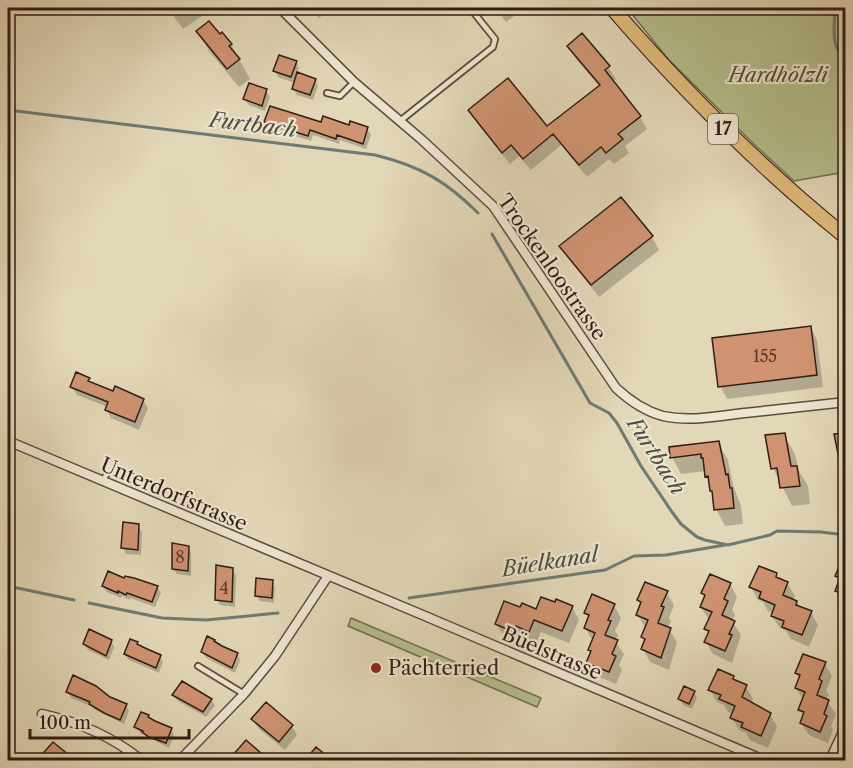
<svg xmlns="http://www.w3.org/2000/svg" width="853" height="768" font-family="'Libre Caslon Text',serif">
  <rect width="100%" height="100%" fill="#e2d7b7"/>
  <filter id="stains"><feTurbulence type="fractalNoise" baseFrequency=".00333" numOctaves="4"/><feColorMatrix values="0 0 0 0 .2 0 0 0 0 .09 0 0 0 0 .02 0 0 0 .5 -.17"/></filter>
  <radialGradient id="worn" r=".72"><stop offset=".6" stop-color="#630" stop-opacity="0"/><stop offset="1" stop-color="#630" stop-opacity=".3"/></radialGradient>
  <path fill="#b5be8d" stroke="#736e51" stroke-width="1.5" d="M627 8H838L841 44 846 47 845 172 794 181 757 147 669 60Z
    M351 618 541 698 537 707 348 626Z"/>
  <path fill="#0003" d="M168 8H210L207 10 208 12 183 29Z
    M311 8H332L319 18Z
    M496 8H525L506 22Z
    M198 32 231 44 250 79 239 87 209 51Z
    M569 46 608 67 616 79 612 82 640 117 647 129 625 146 629 153 614 164 609 159 587 177 561 145 531 170 519 156 510 164 477 123 469 110 547 129 600 87 576 59Z
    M296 62 299 68 297 74 315 80 318 86 313 100 297 95 293 89 295 83 278 77 275 71Z
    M266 91 270 97 265 111 249 105 245 99Z
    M266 122 367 129 371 135 366 149 340 140 339 144 313 135 311 141 269 128Z
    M621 199 652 237 659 250 599 297 569 259 561 246Z
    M810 327 817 340 823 387 727 399 720 386Z
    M88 379 91 384 114 393 143 400 148 408 139 430 111 418 107 410 108 407 77 395 72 387Z
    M846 434V474L842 467 836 435Z
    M784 435 795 454 799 471 808 486 810 504 792 506 773 468Z
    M718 443 728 460 733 485 741 506 743 524 725 526 716 509 714 495 706 471 681 474 672 457Z
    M138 526 142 532 141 555 126 554 123 548Z
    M188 547 191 553V576L177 574 173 568Z
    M846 560V633L842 626 845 619 841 612 844 604 837 591 840 582 837 576Z
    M232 569 236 575 235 607 220 605 217 599Z
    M776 575 779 580 787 583 795 596 793 600 796 602 800 608 811 613 818 625 809 647 791 639 786 631 780 628 772 616 774 613 768 611 763 602 758 600 751 587Z
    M125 579 157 587 161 593 155 607 130 598V600L122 596 121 598 107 592 103 586Z
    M272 582 275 588 274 603 260 601 257 595Z
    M730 584 737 597 732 610 735 615 732 621 741 635 732 663 713 654 706 642 709 634 706 629 709 620 701 607 705 598 703 593Z
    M666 592 674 605 669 618 671 621 668 628 677 642 669 670 650 662 643 649 646 642 642 637 646 629 638 615 642 606 638 600Z
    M614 605 621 618 615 631 618 635 615 641 624 654 619 665 622 670 616 684 595 675 588 662 592 654 589 650 593 641 585 628 589 619 586 613Z
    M572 607 579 620 569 643 541 632 536 644 523 638 521 644 504 636 496 624 521 609 537 611Z
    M111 641 114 647 109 660 88 650 84 644Z
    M214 641 216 644 237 654 240 660 235 673 206 658 202 652Z
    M125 654 160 656 163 662 159 673 129 660Z
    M825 664 832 676 826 691 829 695 826 700 836 714 831 726 833 730 828 743 809 735 801 723 804 716 800 710 804 701 796 688 800 679 796 673Z
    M733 677 736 682 746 687 753 699 751 704 770 714 777 727 768 748 750 740 746 733 739 730 732 718 733 714 728 712 724 705 717 702 710 690Z
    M68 692 110 699 126 706 129 711 124 724 94 709 93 707 71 698Z
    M694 692 697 698 692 709 683 705 680 699Z
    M174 695 211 700 215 705 206 717 178 701Z
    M148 716 150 720 171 729 174 735 169 748 140 733 136 727Z
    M253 719 292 726 297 735 285 750 259 729Z"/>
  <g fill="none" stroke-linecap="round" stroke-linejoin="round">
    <path stroke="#6d7b73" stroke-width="3" d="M835 8C835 24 829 48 846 58
      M8 110 375 155C420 166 446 181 478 213
      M492 234 590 403 609 413 617 423 641 466 672 512 681 524 697 537 705 540 728 545 770 535 777 531 821 532 846 535
      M8 586 74 600
      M409 598 605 570 634 556 666 555 725 545
      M89 603 162 618 206 620 278 613"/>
  </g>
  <path fill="#cf9371" stroke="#311d15" stroke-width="1.5" d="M209 21 220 34 222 32 232 44 229 46 240 59 227 69 196 31Z
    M582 33 610 66 605 70 641 116 618 134 623 139 606 153 601 147 579 165 553 134 523 159 511 145 502 153 468 110 508 78 547 126 600 85 567 46Z
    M279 55 297 61 291 77 273 71Z
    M297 72 316 79 310 95 292 89Z
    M249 83 267 89 262 106 243 99Z
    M270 106 321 122 323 116 349 125 350 121 368 127 363 144 337 135 336 139 310 130 308 136 264 122Z
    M621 197 653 236 591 285 559 246Z
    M811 326 817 375 718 387 712 338Z
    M76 372 90 378 88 381 113 391 115 386 144 399 135 422 105 410 108 402 70 387Z
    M785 433 791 466H797L800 486 780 488 777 468 771 469 765 435Z
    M846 433V464H840L834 434Z
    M719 441 726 475 728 474 730 488H732L734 508 714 510 712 491H710L708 476 705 477 703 458H701V454L670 458 669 447Z
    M123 522 139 524 138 550 121 548Z
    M172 543 189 546 188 571 172 569Z
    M845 553H846V595L835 591 840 578 835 576Z
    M216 565 233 568 232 602 215 600Z
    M759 566 777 573 776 577 788 582 783 595 797 601 796 605 812 611 802 635 782 627 784 621 771 616 775 605 759 598 761 592 749 587Z
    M108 571 124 578 125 576 134 578 158 586 152 602 127 593 126 595 118 591V593L102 586Z
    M710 574 731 583 724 599 728 601 722 615 735 621 729 634 732 635 725 651 704 642 709 631 704 629 712 612 700 607 705 595 701 593Z
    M256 578 273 580 272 598 255 596Z
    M645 582 668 591 661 606 664 607 658 623 671 628 661 658 641 649 645 639 641 637 648 620 636 615 641 602 637 600Z
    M592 594 615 604 608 620 611 621 605 635 618 640 612 654 616 656 609 672 586 663 591 651 588 650 595 633 584 628 589 615 584 613Z
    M541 597 555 602 556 599 573 606 562 631 534 620 529 632 516 626 514 632 495 624 504 601 520 607 522 603 536 609Z
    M89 629 112 640 106 656 83 644Z
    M207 636 215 640 214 641 222 646 238 653 232 668 201 652Z
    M130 639 138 642 137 644 145 648 161 655 156 668 124 654Z
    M803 654 826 662 819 679 822 681 817 695 829 700 824 714 827 716 820 732 800 723 804 712 798 710 805 692 795 688 800 675 795 673Z
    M718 669 734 676 733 679 747 685 742 697 771 713 761 736 741 727 743 723 730 718 735 706 719 699 721 695 708 690Z
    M73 675 96 686 110 697 127 704 120 720 104 713 89 704 90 702 66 692Z
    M182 681 212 699 203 712 172 695Z
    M684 686 695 691 689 704 678 699Z
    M266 702 293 725 279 742 251 719Z
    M141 712 149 715 148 717 155 721 172 728 166 743 149 737 142 732 143 731 134 727Z
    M246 740 269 760H238L232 756Z
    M53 742 75 760H37Z
    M316 747 332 760H305Z"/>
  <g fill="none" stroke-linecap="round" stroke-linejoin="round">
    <defs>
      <path id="lane" d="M327 93 340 96 354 82
        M400 121 493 47 495 39 470 8
        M103 482 111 463
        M198 666 244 694"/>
      <path id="street" d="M280 8 354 82 421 139 493 206 616 388C630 401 644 411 663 416 690 422 718 416 745 413 779 409 812 406 846 402
        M8 441 425 616 764 760
        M42 714C78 722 113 737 141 760
        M180 760 244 694 275 656 328 576
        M830 760 846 725"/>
      <path id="primary" d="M612 8C684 91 760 168 846 237"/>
    </defs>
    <use href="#lane" stroke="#5d4c3e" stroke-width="8"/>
    <use href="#street" stroke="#5d4c3e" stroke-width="11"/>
    <use href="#primary" stroke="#311d15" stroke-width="16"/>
    <use href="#lane" stroke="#ece5d0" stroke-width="4.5"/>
    <use href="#street" stroke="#ece5d0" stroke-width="8"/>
    <use href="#primary" stroke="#e1bc7c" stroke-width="14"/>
  </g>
  <circle fill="#8f2418" stroke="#ece5d0" stroke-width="2" cx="376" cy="668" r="6"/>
  <g text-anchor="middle" stroke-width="4.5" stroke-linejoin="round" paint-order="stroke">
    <g font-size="16" fill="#583a2c">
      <text x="765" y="362">155</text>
      <text x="180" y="563">8</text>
      <text x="224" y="594">4</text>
    </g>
    <rect fill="#ece5d0" stroke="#69594d" stroke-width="1.5" x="708" y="114" width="30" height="30" rx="4.5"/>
    <g font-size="18" font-weight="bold" fill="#311d15">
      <text x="723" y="135">17</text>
    </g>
    <g font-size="20" font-style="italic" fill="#594d39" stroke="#ece5d0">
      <text x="778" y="82">Hardhölzli</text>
    </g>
    <g font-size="20" fill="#311d15" stroke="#ece5d0">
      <text transform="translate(552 267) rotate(55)" y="7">Trockenloostrasse</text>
      <text transform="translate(174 494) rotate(23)" y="7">Unterdorfstrasse</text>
      <text transform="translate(552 653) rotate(23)" y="7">Büelstrasse</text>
    </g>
    <g font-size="20" fill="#311d15" stroke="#ece5d0" text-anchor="start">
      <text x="388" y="675">Pächterried</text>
    </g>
    <g font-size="21" font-style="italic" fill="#4f4c44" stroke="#ece5d0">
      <text transform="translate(253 125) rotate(7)" y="7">Furtbach</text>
      <text transform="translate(656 456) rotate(57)" y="7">Furtbach</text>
      <text transform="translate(550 562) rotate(-9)" y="7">Büelkanal</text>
    </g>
  </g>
  <rect width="853" height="768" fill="none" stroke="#e2d7b7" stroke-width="30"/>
  <rect x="9" y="9" width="835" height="750" fill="none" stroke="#311d15" stroke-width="3"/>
  <rect x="15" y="15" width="823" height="738" fill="none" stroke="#311d15" stroke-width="1.5"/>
  <path d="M30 729v9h159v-9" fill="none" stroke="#311d15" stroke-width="3"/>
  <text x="39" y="729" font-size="18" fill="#311d15" stroke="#ece5d0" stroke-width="4.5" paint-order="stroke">100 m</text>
  <rect width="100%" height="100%" filter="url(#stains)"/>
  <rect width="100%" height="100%" fill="url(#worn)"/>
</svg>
